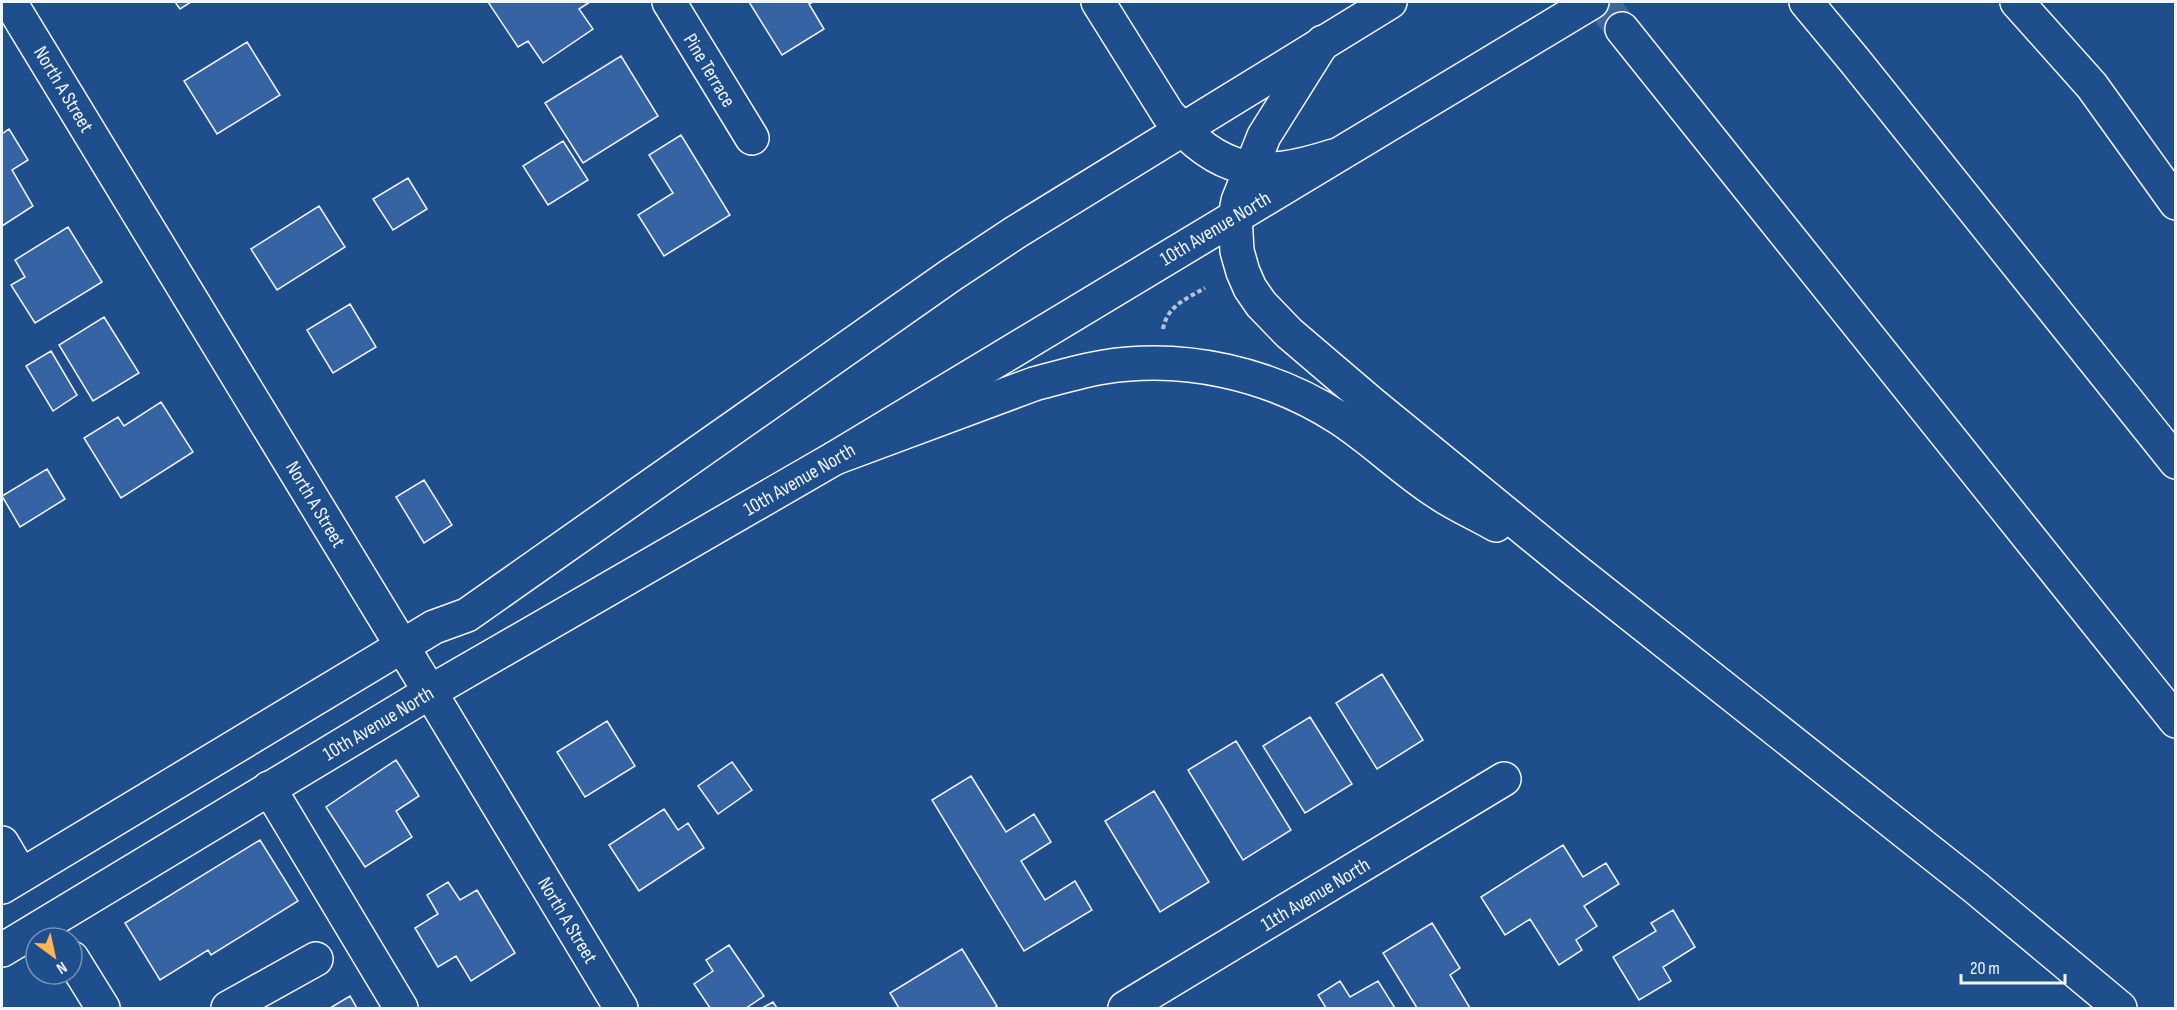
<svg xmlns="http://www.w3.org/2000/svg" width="2177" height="1010" font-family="'Sofia Sans Condensed',sans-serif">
  <rect width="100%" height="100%" fill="#1f4e8c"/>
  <path fill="#3563a3" stroke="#f2f6ff" stroke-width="1.5" d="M175 2H191L180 9Z
    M488 2H590L579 9 593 29 543 63 528 41 518 47Z
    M749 2H813L809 4 824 29 782 55Z
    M247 42 280 95 217 134 184 81Z
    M621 56 658 116 583 163 545 103Z
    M9 129 28 160 12 170 33 206 2 226V134Z
    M681 135 730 215 664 256 638 215 673 193 649 155Z
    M563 141 588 180 548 205 523 166Z
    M408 178 427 209 393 230 373 199Z
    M319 206 345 247 277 290 251 249Z
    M68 227 102 282 35 323 11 285 25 277 15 260Z
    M350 304 376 347 333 373 307 330Z
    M104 317 139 373 93 401 59 345Z
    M51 351 77 395 53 411 26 366Z
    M161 402 193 452 121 498 84 438 118 417 124 426Z
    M47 469 65 499 20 527 2 496Z
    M424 480 452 525 424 543 396 497Z
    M1382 674 1423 740 1377 769 1336 703Z
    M1310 717 1352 784 1305 813 1263 746Z
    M607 721 635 766 585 797 557 752Z
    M1236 741 1291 830 1243 860 1188 770Z
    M396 760 419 796 396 811 412 837 365 867 326 807Z
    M732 762 752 790 718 814 698 786Z
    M971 776 1006 832 1034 814 1051 842 1021 861 1045 900 1075 881 1092 910 1024 951 932 800Z
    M1154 791 1209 882 1160 912 1105 821Z
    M664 809 678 830 688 823 704 848 639 891 609 845Z
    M260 840 298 901 211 955 208 950 160 980 125 923Z
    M1563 845 1583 877 1606 863 1619 884 1584 906 1597 926 1576 940 1582 950 1559 965 1530 919 1505 935 1481 897Z
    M448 882 460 900 477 890 515 953 471 981 456 956 438 967 415 928 438 914 427 895Z
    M1673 910 1695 947 1663 967 1671 981 1639 1000 1613 957 1656 931 1651 923Z
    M1432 923 1460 968 1450 975 1470 1008H1417L1383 953Z
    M729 945 764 996 746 1008H710L694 984 713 971 706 960Z
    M962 949 997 1006 994 1008H899L890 993Z
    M1340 981 1350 997 1378 981 1395 1008H1326L1318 995Z
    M350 996 357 1008H330Z
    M773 1002 777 1008H762Z"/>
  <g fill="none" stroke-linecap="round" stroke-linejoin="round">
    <path stroke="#3f679d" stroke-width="33" stroke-dasharray="33 16" stroke-linecap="butt" d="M1601 2 1622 29"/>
    <defs>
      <path id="minor" d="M10 2 430 692 621 1008
        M669 2 752 138
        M269 788 401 1008
        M2 843 21 875
        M72 958 103 1008
        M228 1008 316 959
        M1125 1008 1504 779"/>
      <path id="major" d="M2 887 434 627 467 615 951 275 1016 232 1390 2
        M2 950 430 692 835 458 1592 2"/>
      <path id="highway" d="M1098 2 1168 114C1221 174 1259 180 1333 156
        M1806 2 1855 61 2176 462
        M2017 2 2092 86 2176 203
        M1622 29 2176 721
        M1323 42 1264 136 1238 201 1235 217 1237 251 1243 272 1250 288 1261 304 1289 333 1371 403 1571 567 1976 888 2120 1008
        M835 458 1034 384C1057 378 1080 371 1104 367 1185 354 1271 374 1339 418 1373 440 1403 470 1437 492 1456 505 1477 514 1496 525"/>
    </defs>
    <use href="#minor" stroke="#f2f6ff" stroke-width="36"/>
    <use href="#major" stroke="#f2f6ff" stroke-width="36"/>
    <use href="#highway" stroke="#f2f6ff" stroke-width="36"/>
    <path stroke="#b3c4dc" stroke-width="4" stroke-dasharray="4.5 3" stroke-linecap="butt" d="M1163 329C1167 306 1186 299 1205 288"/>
    <use href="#minor" stroke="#1f4e8c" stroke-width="33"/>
    <use href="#major" stroke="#1f4e8c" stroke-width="33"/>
    <use href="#highway" stroke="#1f4e8c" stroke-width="33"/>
  </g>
  <g text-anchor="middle" stroke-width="4.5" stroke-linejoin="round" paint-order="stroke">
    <g font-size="20" fill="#f2f6ff" stroke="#1f4e8c">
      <text transform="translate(710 70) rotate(59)" y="7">Pine Terrace</text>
      <text transform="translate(64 89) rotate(59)" y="7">North A Street</text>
      <text transform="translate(1215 228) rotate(-31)" y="7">10th Avenue North</text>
      <text transform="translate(799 479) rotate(-30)" y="7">10th Avenue North</text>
      <text transform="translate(316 504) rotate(59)" y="7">North A Street</text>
      <text transform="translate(378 723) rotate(-31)" y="7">10th Avenue North</text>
      <text transform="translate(1315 894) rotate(-31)" y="7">11th Avenue North</text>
      <text transform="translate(568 920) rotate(59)" y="7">North A Street</text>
    </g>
  </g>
  <rect width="2177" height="1010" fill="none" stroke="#f2f6ff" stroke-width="6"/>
  <g transform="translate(54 956) rotate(147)"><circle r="28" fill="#1f4e8c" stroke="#7391ba" stroke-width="1.5"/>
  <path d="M0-4.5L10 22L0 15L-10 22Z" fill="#ffb74d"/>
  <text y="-9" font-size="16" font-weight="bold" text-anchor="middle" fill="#f2f6ff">N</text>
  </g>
  <path d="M1961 974v9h104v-9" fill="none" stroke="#f2f6ff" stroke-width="3"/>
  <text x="1970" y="974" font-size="18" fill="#f2f6ff" stroke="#1f4e8c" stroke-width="4.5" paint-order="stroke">20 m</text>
</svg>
